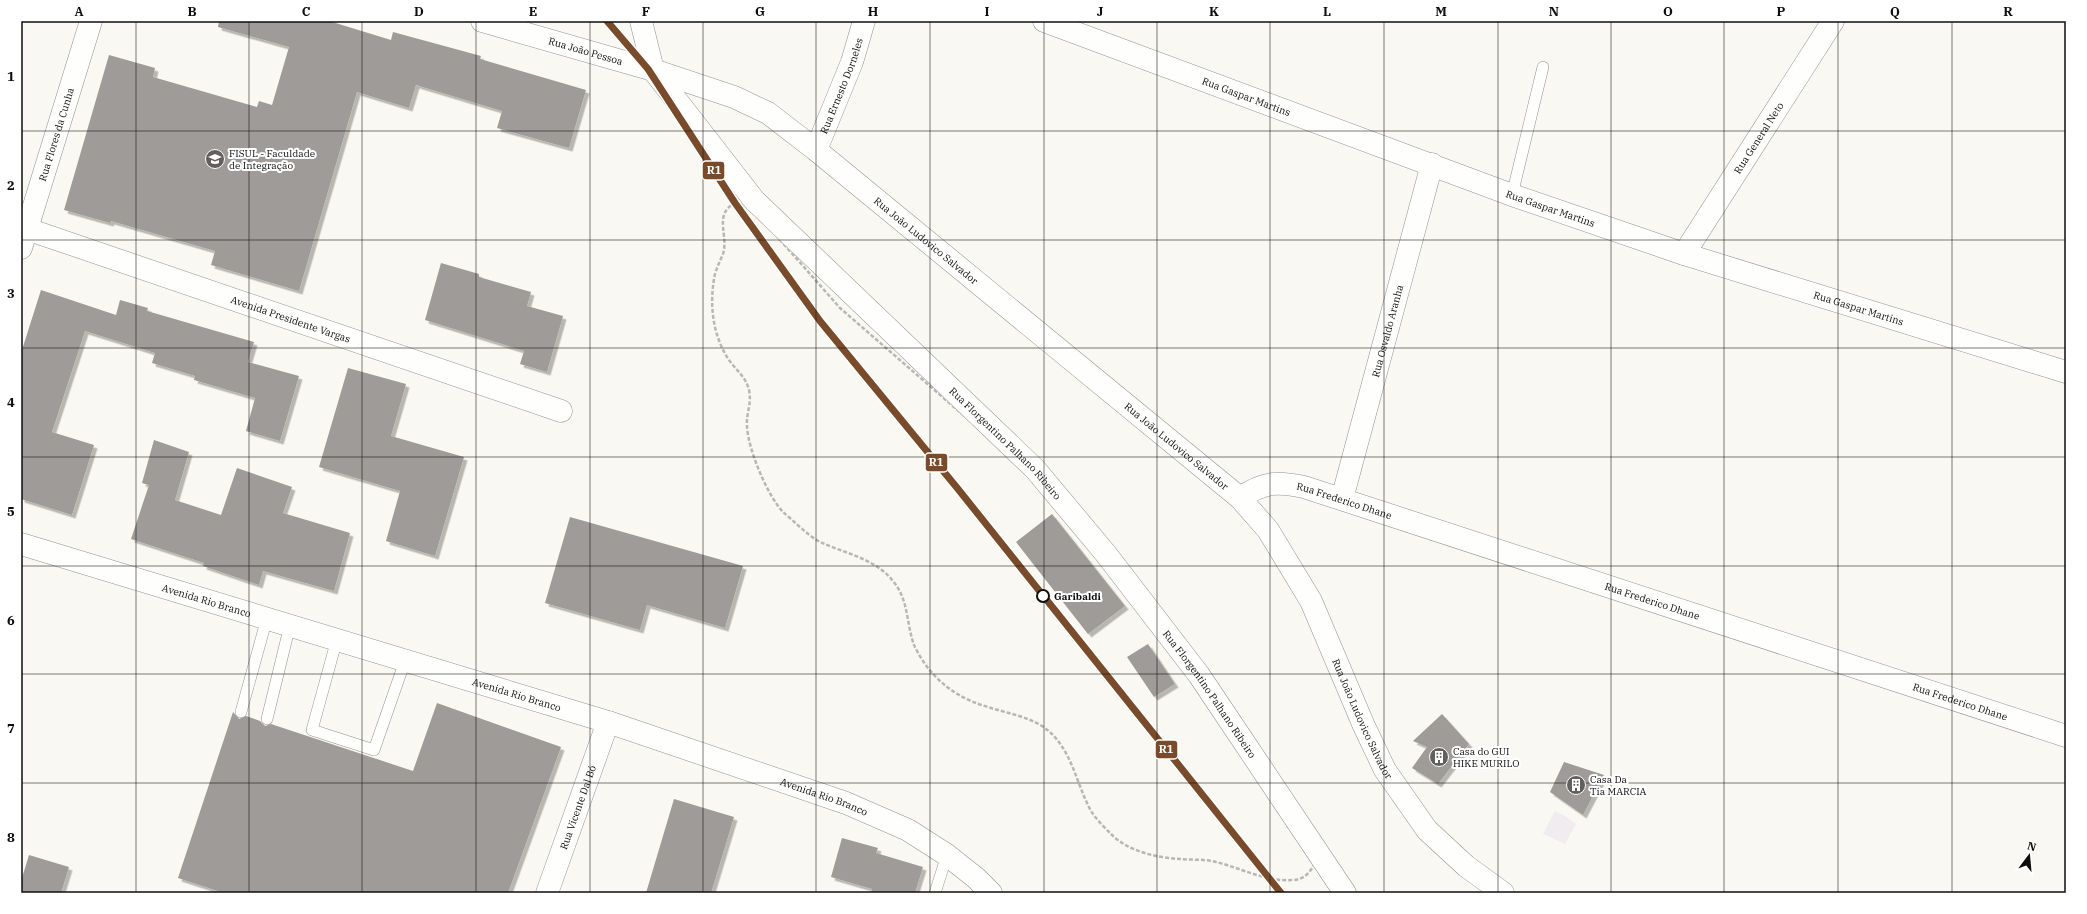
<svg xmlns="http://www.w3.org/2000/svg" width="2087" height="914" font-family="'IBM Plex Serif',serif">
  <defs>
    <filter id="shadow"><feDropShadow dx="3.5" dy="3.5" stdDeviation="0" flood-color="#0004"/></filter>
  </defs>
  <rect width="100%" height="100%" fill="#faf8f2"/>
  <path fill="#f1ecef" d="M1555 811 1565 816 1576 824 1565 844 1543 834Z"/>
  <path fill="#9e9b98" filter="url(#shadow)" d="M219 21H329L391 40 393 32 481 56 480 59 586 90 569 148 497 128 502 111 416 85 409 108 357 92 299 291 211 265 215 251 111 221 110 223 64 210 109 55 155 68 153 77 257 107 259 101 272 105 289 47 218 27Z
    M441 263 479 274V277L531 292 527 306 563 316 547 372 520 364 524 351 425 320Z
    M41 290 116 315 120 300 148 308 147 311 254 342 248 362 299 376 280 441 246 431 255 398 194 380 195 376 152 363 155 353 85 331 52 432 94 445 72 515 21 499V353Z
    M348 368 406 384 391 436 464 457 435 556 386 541 400 491 319 467Z
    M154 440 189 452 175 500 221 515 237 468 292 487 283 513 350 533 334 591 263 571 259 585 203 566 204 563 131 539 149 485 142 483Z
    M1052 514 1125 606 1088 634 1016 542Z
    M570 517 743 566 725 628 647 605 640 630 545 603Z
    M1148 644 1175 684 1154 697 1127 657Z
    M437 703 561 747 508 893H224L178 878 233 712 239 719 246 716 260 721 265 726 271 724 413 771Z
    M1442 714 1469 744 1438 784 1412 768 1427 747 1413 741Z
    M1564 762 1604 775 1583 815 1550 792Z
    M674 799 734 817 711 893H646Z
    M842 838 878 848 876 853 923 867 915 893H871L872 889 831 877Z
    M29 855 69 867 61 893H21V881Z"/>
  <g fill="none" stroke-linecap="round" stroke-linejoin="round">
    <defs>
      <path id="service" d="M1512 195 1543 67
        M337 639 312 730 374 750 405 661
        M241 712 267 618
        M267 719 290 625
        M935 893 947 855"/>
      <g id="minor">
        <path id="s1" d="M482 21 653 70 734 97 768 113 816 150 1240 498 1268 530 1311 601 1364 726 1385 770 1427 830 1466 866 1503 893"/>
        <path id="s2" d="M641 21 653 70 754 200 1035 469 1106 554 1199 675 1345 893"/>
        <path id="s3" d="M1044 21 1512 195 1684 254 2066 372"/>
        <path id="s4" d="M816 150 852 62 864 21"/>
        <path id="s5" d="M21 227 561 411"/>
        <path id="s6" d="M1684 254 1833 21"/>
        <path id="s7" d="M1240 498C1263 482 1277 481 1304 487L2066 736"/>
        <path id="s8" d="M1342 499 1432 164"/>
        <path id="s9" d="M547 893 608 722"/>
      </g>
      <g id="tertiary">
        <path id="s10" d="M21 248 91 21"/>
        <path id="s11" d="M21 544 608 722 846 803 908 830 947 855 976 878 991 893"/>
      </g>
    </defs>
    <use href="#service" stroke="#949391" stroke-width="12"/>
    <use href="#minor" stroke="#949391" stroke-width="23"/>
    <use href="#tertiary" stroke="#949391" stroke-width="23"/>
    <path stroke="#b8b7b6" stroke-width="2.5" stroke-dasharray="4 2" stroke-linecap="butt" d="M735 203H741L751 207 840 308 1038 480 1188 668 1312 848 1315 862C1311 872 1304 880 1292 880 1266 882 1241 868 1216 862 1205 859 1192 860 1180 859 1157 858 1128 851 1112 835 1105 828 1096 819 1091 811 1075 782 1072 746 1042 726 1026 716 1006 713 988 707 967 701 949 691 934 675 927 668 918 654 914 645 906 623 909 600 893 581 876 559 844 553 820 542 807 535 794 521 783 512 767 495 748 449 747 426 746 413 752 404 749 390 746 377 736 370 729 360 712 335 709 302 715 274 717 267 720 261 723 254 729 236 713 214 735 203Z"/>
    <use href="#service" stroke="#fefefd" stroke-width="11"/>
    <use href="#minor" stroke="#fefefd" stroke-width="22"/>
    <use href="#tertiary" stroke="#fefefd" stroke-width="22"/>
    <defs>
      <path id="rail-1" d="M607 21 648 69 735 203 820 321 958 489 1281 893"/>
    </defs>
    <use href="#rail-1" stroke="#fff" stroke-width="10"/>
    <use href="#rail-1" stroke="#7a4b2a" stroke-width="7"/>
  </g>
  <path fill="none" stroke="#0e0e0e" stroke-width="1" stroke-opacity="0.55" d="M136 21V893M249 21V893M362 21V893M476 21V893M590 21V893M703 21V893M816 21V893M930 21V893M1044 21V893M1157 21V893M1270 21V893M1384 21V893M1498 21V893M1611 21V893M1724 21V893M1838 21V893M1952 21V893M21 131H2066M21 240H2066M21 348H2066M21 457H2066M21 566H2066M21 674H2066M21 783H2066"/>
  <defs>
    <symbol id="university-disc" viewBox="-11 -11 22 22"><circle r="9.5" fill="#61605e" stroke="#fff"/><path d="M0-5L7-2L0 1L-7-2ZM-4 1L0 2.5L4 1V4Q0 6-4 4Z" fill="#fff"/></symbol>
    <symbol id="building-disc" viewBox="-11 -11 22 22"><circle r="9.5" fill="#61605e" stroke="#fff"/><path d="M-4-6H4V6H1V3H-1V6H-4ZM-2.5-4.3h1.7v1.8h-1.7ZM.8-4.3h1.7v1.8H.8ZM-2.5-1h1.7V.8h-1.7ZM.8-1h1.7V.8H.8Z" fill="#fff"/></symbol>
  </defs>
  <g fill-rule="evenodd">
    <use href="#university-disc" x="204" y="148" width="22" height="22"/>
    <use href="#building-disc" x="1428" y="746" width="22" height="22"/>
    <use href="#building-disc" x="1565" y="774" width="22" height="22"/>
  </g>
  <circle fill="#fff" stroke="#0e0e0e" stroke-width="2" cx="1043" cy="596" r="6"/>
  <g text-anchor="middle" stroke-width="4" stroke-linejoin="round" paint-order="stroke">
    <g font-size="10" fill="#0e0e0e" stroke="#fff">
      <text dy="4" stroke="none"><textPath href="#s1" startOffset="108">Rua João Pessoa</textPath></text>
      <text dy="4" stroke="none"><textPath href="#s4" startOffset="69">Rua Ernesto Dorneles</textPath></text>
      <text dy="4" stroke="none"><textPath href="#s3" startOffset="216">Rua Gaspar Martins</textPath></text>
      <text dy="4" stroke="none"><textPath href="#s10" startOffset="119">Rua Flores da Cunha</textPath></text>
      <text dy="4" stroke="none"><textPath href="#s6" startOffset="138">Rua General Neto</textPath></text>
      <text dy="4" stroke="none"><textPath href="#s3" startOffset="540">Rua Gaspar Martins</textPath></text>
      <text dy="4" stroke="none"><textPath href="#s1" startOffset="504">Rua João Ludovico Salvador</textPath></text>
      <text dy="4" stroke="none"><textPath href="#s3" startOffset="864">Rua Gaspar Martins</textPath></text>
      <text dy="4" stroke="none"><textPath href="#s5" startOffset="285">Avenida Presidente Vargas</textPath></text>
      <text dy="4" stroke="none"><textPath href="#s8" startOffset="174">Rua Osvaldo Aranha</textPath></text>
      <text dy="4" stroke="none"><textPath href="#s2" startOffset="565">Rua Florgentino Palhano Ribeiro</textPath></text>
      <text dy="4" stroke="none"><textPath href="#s1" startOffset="828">Rua João Ludovico Salvador</textPath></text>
      <text dy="4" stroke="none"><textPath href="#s7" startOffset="110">Rua Frederico Dhane</textPath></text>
      <text dy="4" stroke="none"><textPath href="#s11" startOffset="194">Avenida Rio Branco</textPath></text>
      <text dy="4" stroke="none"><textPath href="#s7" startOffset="434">Rua Frederico Dhane</textPath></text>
      <text dy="4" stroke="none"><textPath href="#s11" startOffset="518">Avenida Rio Branco</textPath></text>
      <text dy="4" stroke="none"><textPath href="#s2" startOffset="889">Rua Florgentino Palhano Ribeiro</textPath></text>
      <text dy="4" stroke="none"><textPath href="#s7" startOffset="758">Rua Frederico Dhane</textPath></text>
      <text dy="4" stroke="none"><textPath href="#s1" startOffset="1164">Rua João Ludovico Salvador</textPath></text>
      <text dy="4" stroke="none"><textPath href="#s11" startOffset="842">Avenida Rio Branco</textPath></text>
      <text dy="4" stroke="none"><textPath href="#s9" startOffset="91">Rua Vicente Dal Bó</textPath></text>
    </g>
    <g font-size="10" fill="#0e0e0e" stroke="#fff" text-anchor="start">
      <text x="229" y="157">FISUL - Faculdade<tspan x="229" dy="12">de Integração</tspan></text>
      <text x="1453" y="755">Casa do GUI<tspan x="1453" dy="12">HIKE MURILO</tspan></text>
      <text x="1590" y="783">Casa Da<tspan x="1590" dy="12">Tia MARCIA</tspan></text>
    </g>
    <g font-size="10" font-weight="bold" fill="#0e0e0e" stroke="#fff" text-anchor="start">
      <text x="1054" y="600">Garibaldi</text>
    </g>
  </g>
  <g stroke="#fff" stroke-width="1.5">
    <rect x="702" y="161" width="23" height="19" rx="4" fill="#7a4b2a"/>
    <rect x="925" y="453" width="23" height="19" rx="4" fill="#7a4b2a"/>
    <rect x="1155" y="740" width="23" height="19" rx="4" fill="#7a4b2a"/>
  </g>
  <g font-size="11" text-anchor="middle" font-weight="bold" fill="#fff">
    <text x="714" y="174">R1</text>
    <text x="936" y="466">R1</text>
    <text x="1166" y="753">R1</text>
  </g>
  <rect width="2087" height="914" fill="none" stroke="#ffffff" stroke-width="44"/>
  <g transform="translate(2029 856) rotate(16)" stroke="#ffffff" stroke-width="3" paint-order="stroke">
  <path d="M0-3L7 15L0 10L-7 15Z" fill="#0e0e0e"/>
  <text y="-6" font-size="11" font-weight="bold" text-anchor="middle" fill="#0e0e0e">N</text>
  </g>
  <rect x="22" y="22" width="2043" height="870" fill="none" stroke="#0e0e0e" stroke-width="1.5"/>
  <g font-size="13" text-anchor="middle" font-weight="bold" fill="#0e0e0e">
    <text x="79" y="16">A</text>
    <text x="192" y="16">B</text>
    <text x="306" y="16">C</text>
    <text x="419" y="16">D</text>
    <text x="533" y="16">E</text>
    <text x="646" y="16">F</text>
    <text x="760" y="16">G</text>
    <text x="873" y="16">H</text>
    <text x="987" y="16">I</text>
    <text x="1100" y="16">J</text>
    <text x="1214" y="16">K</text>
    <text x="1327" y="16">L</text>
    <text x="1441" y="16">M</text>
    <text x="1554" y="16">N</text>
    <text x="1668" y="16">O</text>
    <text x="1781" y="16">P</text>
    <text x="1895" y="16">Q</text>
    <text x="2008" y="16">R</text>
    <text x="11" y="81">1</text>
    <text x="11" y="190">2</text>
    <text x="11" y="298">3</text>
    <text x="11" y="407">4</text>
    <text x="11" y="516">5</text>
    <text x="11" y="625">6</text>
    <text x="11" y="733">7</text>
    <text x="11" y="842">8</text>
  </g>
</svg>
